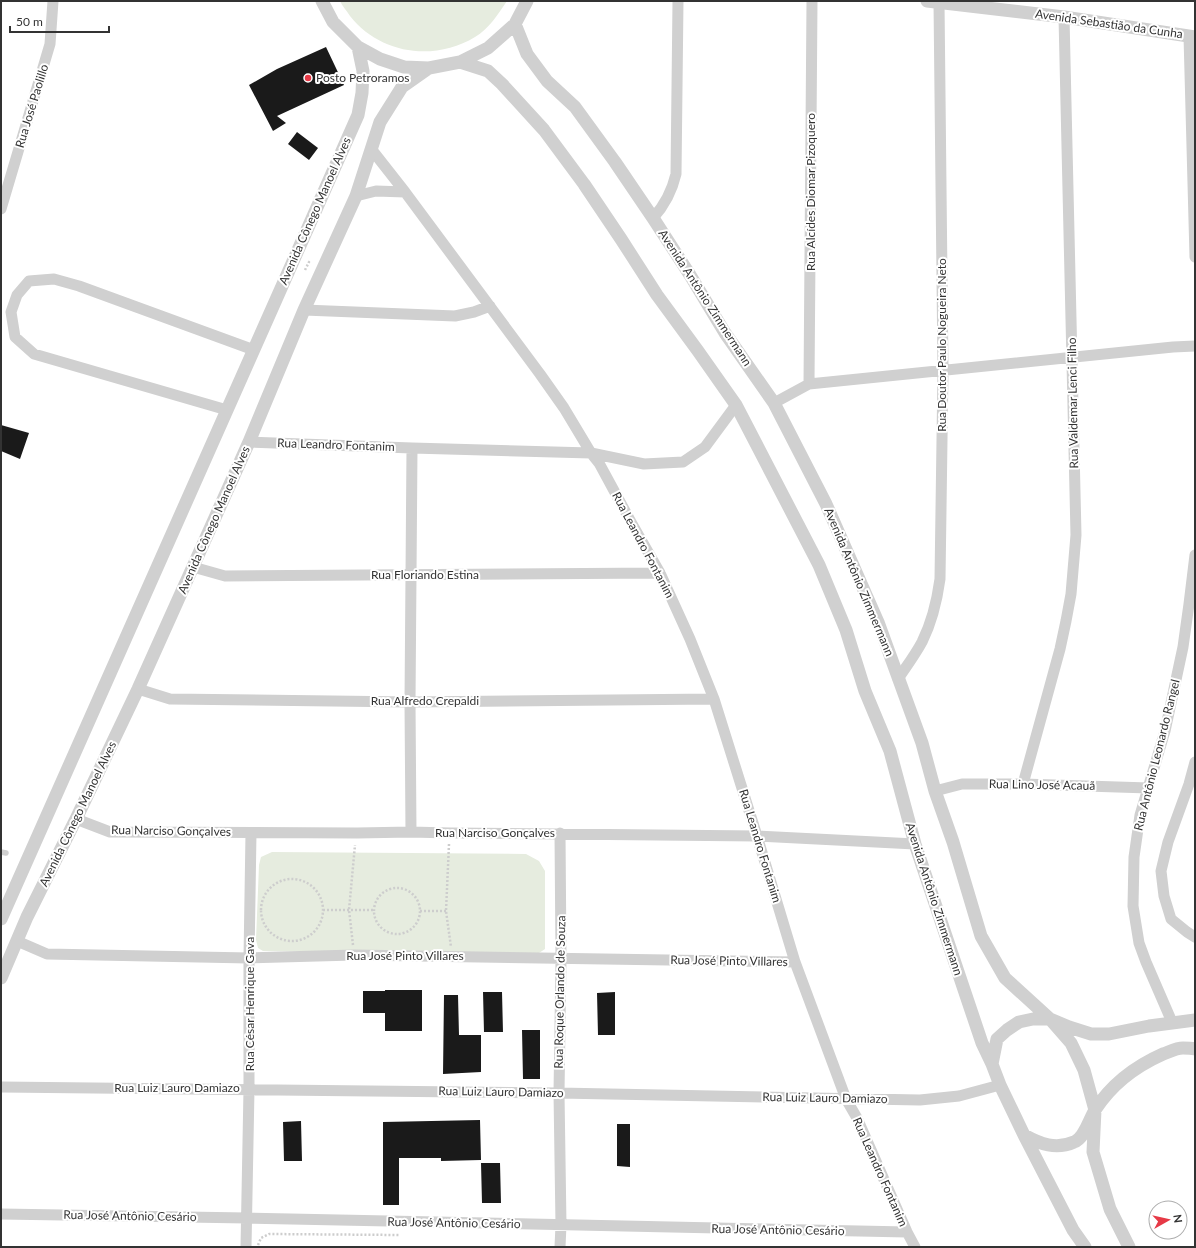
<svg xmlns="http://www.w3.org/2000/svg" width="1196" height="1248" font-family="Lato,sans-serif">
  <rect width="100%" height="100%" fill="#fff"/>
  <path fill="#e6ecdf" d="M340 1H507C498 14 489 29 475 37 434 62 380 54 350 16 347 11 342 6 340 1Z
    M272 852 526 854 539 861 545 871V949L539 953 531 954 263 951 258 948 256 940 259 865 261 857Z"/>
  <path fill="#1a1a1a" d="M326 47 344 85 277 116 286 123 273 131 249 85 277 69Z
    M297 132 318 148 309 160 288 144Z
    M1 425 29 433 20 459 1 451Z
    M385 990H422V1031H385V1013H363V991H385Z
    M483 992H502L503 1032H484Z
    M615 992V1035H598L597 993Z
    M444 995H458L459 1035H481V1072L443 1074Z
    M522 1030H540V1079H523Z
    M480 1120 481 1160 441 1161V1158H399V1205H383V1122Z
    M301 1121 302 1161H284L283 1122Z
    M617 1124H630V1167L617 1166Z
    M481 1163H500L501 1203H482Z"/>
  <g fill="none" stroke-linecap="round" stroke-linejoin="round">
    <path stroke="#cdcdcd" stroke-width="2.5" stroke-dasharray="2 2" stroke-linecap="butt" d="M305 270 309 262 307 261
      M449 844 446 911 451 947
      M261 910a31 31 0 1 1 62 0a31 31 0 1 1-62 0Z
      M374 911a23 23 0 1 1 46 0a23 23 0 1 1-46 0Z
      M323 910H374
      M420 911H446
      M353 945 349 910 355 845
      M258 1245 261 1238 269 1234 400 1235"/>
    <path stroke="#d0d0d0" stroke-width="5.5" d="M1 852 6 853"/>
    <path stroke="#d0d0d0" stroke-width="11" d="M1189 36 1195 257
      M372 150 405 192 540 374 564 408 591 453 599 463 631 522 660 573 690 639 714 699 757 836 795 962 846 1099 857 1118 907 1232 915 1247
      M356 196 376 191 405 192
      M1 209 50 44 53 1
      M653 218C665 205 672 191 676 174L678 1
      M304 310 455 316 474 312 490 306
      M809 384 812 1
      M774 403 809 384 1173 347 1195 346
      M227 410 34 354 15 337 11 312 17 295 29 281 54 279 79 286 254 350
      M249 442 412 448 591 453 644 464 683 462 705 447 736 405
      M193 567 225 576 660 573
      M898 679C906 667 915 655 922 642 932 622 937 601 940 579L943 370 939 2
      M138 689 170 699 410 702 714 699
      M1195 762 1189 784 1168 842 1161 871 1164 896 1171 919 1187 932 1195 937
      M1023 784 1060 649 1066 621 1071 594 1076 535 1064 17
      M935 791 962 784H1023L1149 788
      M76 819 110 832 357 833 411 832 450 833 757 836 915 844
      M411 832 410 702 412 448
      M17 941 47 954 249 958 354 955 795 962
      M1172 1022 1146 962 1139 943 1133 906 1134 857 1140 815 1165 731 1183 647 1189 604 1195 555
      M1 1087 559 1093 920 1100 959 1096 1000 1085
      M1 1214 247 1218 907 1232
      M246 1247 249 1089V958L251 833
      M560 1247 561 1225 559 1093 561 959 560 833"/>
    <path stroke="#d0d0d0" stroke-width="13" d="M322 1 333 22 358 47 380 59 404 67 429 68 460 62 488 48 515 24 527 1
      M927 1 1064 17 1195 37
      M515 24 527 54 547 81 575 107 615 162 653 218 690 275 725 333 774 403 826 504 878 622 922 743 935 791 953 842 981 936 1005 978 1050 1019 1071 1043 1084 1070 1095 1110 1093 1152 1110 1209 1129 1247
      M460 62 488 71 502 84 544 130 584 184 621 239 657 295 698 351 736 405 819 565 846 630 865 691 890 751 915 844 982 1043 992 1064 1000 1085 1024 1135 1073 1230 1085 1247
      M1 919 358 115 362 93 363 71 358 47
      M1 978 27 917 76 819 138 689 249 442 304 310 356 196 380 122 402 87 429 68
      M992 1064 997 1039 1007 1030 1019 1022 1033 1019H1050L1069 1027 1091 1034H1109L1149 1026 1195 1020
      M1024 1135C1040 1144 1056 1150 1074 1142 1085 1138 1089 1119 1095 1110 1111 1085 1136 1066 1163 1054 1169 1052 1176 1048 1183 1048 1187 1048 1191 1048 1195 1049"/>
  </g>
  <circle fill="#e63946" stroke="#fff" stroke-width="1.5" cx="308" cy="78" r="4"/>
  <g text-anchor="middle" stroke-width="4" stroke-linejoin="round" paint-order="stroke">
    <g font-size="12" fill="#333" stroke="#fff">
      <text transform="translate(1109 24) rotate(8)" y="4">Avenida Sebastião da Cunha</text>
      <text transform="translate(32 106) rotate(-73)" y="4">Rua José Paolillo</text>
      <text transform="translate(811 192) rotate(-90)" y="4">Rua Alcídes Diomar Pizoquero</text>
      <text transform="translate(315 211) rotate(-66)" y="4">Avenida Cônego Manoel Alves</text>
      <text transform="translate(705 298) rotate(57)" y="4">Avenida Antônio Zimmermann</text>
      <text transform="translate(942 345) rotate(-90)" y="4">Rua Doutor Paulo Nogueira Neto</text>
      <text transform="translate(1073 403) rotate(-91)" y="4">Rua Valdemar Lenci Filho</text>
      <text transform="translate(336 445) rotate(2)" y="4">Rua Leandro Fontanim</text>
      <text transform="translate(214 520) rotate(-66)" y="4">Avenida Cônego Manoel Alves</text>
      <text transform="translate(643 545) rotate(62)" y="4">Rua Leandro Fontanim</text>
      <text x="425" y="579">Rua Floriando Estina</text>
      <text transform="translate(859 582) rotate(67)" y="4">Avenida Antônio Zimmermann</text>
      <text x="425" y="705">Rua Alfredo Crepaldi</text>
      <text transform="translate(1157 755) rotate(-76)" y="4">Rua Antônio Leonardo Rangel</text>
      <text transform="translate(1042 785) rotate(1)" y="4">Rua Lino José Acauã</text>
      <text transform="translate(78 814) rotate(-64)" y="4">Avenida Cônego Manoel Alves</text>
      <text transform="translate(171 831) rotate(1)" y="4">Rua Narciso Gonçalves</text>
      <text x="495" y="837">Rua Narciso Gonçalves</text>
      <text transform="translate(760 846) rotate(73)" y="4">Rua Leandro Fontanim</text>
      <text transform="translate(934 899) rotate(72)" y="4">Avenida Antônio Zimmermann</text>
      <text x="405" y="960">Rua José Pinto Villares</text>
      <text transform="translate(729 961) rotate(1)" y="4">Rua José Pinto Villares</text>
      <text transform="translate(560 992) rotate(-89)" y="4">Rua Roque Orlando de Souza</text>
      <text transform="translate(250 1004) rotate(-90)" y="4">Rua César Henrique Gava</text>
      <text x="177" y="1092">Rua Luiz Lauro Damiazo</text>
      <text transform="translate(501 1092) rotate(1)" y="4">Rua Luiz Lauro Damiazo</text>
      <text transform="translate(825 1098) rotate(1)" y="4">Rua Luiz Lauro Damiazo</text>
      <text transform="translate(880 1172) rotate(66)" y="4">Rua Leandro Fontanim</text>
      <text transform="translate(130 1216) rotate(1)" y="4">Rua José Antônio Cesário</text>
      <text transform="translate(454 1223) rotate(1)" y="4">Rua José Antônio Cesário</text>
      <text transform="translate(778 1230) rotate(1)" y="4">Rua José Antônio Cesário</text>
    </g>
    <g font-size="12" fill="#333" stroke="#fff" text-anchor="start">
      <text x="316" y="82">Posto Petroramos</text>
    </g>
  </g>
  <rect width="1196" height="1248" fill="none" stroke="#333333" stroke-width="4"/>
  <g transform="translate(1168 1220) rotate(82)"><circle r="19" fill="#ffffff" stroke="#adadad"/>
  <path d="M0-3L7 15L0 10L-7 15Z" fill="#e63946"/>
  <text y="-6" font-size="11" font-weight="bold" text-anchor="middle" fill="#333333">N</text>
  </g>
  <path d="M10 26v6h99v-6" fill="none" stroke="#333333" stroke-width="2"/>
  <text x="16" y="26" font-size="12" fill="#333333" stroke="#ffffff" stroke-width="3" paint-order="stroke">50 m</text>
</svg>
